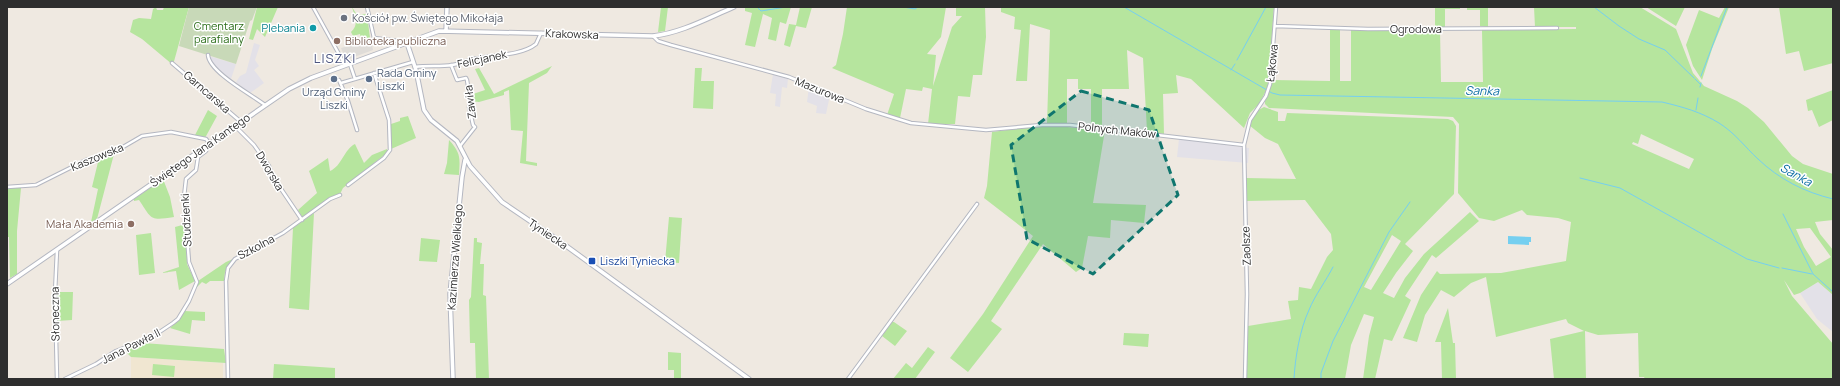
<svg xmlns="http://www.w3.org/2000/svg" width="1840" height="386" font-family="Manrope,sans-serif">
  <rect width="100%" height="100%" fill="#efe9e1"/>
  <path fill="#e3e1e8" d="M254 43 260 45 255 60 259 66 254 70 264 83 250 93 236 82 240 76 246 73Z
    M209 56 236 64 231 79 216 68Z
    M773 74 788 79 787 88 782 87 780 107 775 106 776 94 770 93Z
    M809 87 830 95 826 114 816 113 817 106 807 102Z
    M1179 139 1249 148 1248 163 1177 157Z
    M1818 282 1833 295V332L1817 319 1800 293Z"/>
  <path fill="#f0e6d1" d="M131 357 223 363V379H131Z"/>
  <path fill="#b6e59e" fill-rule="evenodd" d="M156 7 157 10H163L164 7H189L173 65 142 39 130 32 133 20 139 18 151 19 153 9Z
    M257 7H278L265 37 257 29 253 40 249 39Z
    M352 7 357 15 367 14 370 38 361 39 360 34 353 36 351 32C360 24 354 15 352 7Z
    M661 7H668L665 31 658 32Z
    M745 7H791L786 24 780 22 776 41 768 39 772 18 763 14 755 47 745 45 752 13 745 11Z
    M800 7H812L806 28 796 26 790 47 784 45 789 24 796 25Z
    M847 7H946L941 37 927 54 936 55 933 86 952 27 962 16H956V7H985L986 37 982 75H973L970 97 958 96 955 124H928L932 89 923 87 922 91 906 89 900 118 887 115 894 94 832 68 836 65 843 34Z
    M1001 7H1274L1268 87 1259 104 1250 113 1244 128 1191 79 1176 75 1178 93 1163 94 1164 134 1147 131 1143 58 1127 50 1129 89H1102V127L1091 125V89H1078V79H1067V123H1047L1050 30 1030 24 1027 81H1016L1021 30 1014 29 1015 17 1001 12Z
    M1435 7H1460V9H1445V27H1435Z
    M1467 7H1488V27L1480 26V10H1467Z
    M1534 7H1640L1676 29 1693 73 1704 86 1737 101 1748 108 1764 122 1792 156 1803 164 1833 174V220L1815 222 1820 234 1833 250V295L1818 282 1800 293 1794 295 1784 280 1792 296 1833 344V379H1645L1644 377H1639L1638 333 1598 335 1585 331 1586 379H1554L1550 339 1584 331 1568 323 1566 319 1496 337 1486 277 1471 283 1454 297 1441 290 1425 315 1417 342 1403 338 1421 295 1437 271 1440 274 1501 273 1566 261 1571 222 1558 218 1527 215 1522 210 1494 221 1479 218 1458 193 1459 124 1453 117 1269 108 1265 104V101L1273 80 1330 81V29H1340V81H1351V30H1440L1441 82H1483L1482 30 1576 29V27H1535ZM1641 134 1694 159 1689 169 1632 144 1633 142 1638 144ZM1810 228 1831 257 1816 266 1804 247 1796 229Z
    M1646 7H1685L1676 26Z
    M1725 7H1729L1712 49 1702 80 1693 66 1686 45 1699 10 1719 18Z
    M1779 7H1833V63L1804 71 1799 51 1786 54Z
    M552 66 547 73 529 83 526 161 537 163V166L520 163 523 131 511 130 509 90 504 92V95L479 102 471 101 470 95 485 90 475 69 479 68 494 94Z
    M695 68H702L701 81H714L713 109 693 108Z
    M1833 90V120L1819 127 1812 110 1808 111 1806 100Z
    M1264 107 1278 112V121H1285L1287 113 1448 119 1453 121 1456 126 1454 194 1405 244 1413 251 1396 273 1383 293 1394 298 1405 278 1424 254 1470 212 1479 221 1436 258 1432 255 1405 296 1411 300 1392 341 1384 339 1375 379H1363L1369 336 1374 317 1364 314 1351 345 1345 379H1246L1248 326 1291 319 1288 301 1298 300 1299 287 1311 289 1327 257 1333 250 1331 234 1305 200 1246 201V178L1296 179 1278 144 1265 138 1249 125 1255 112ZM1392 235 1401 241 1371 290 1364 287Z
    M208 110 217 116 205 138 195 135Z
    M408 116 416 138 391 149V124L400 121V118Z
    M1055 126 1105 130 1093 203 1146 205 1144 223 1111 220 1110 238 1088 236 1082 268 1076 272 1043 244 991 321 1002 329 968 372 950 358 983 314 1033 236 984 198 987 186 992 132 1014 129Z
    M449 140C461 153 460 158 459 175L444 174 447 163Z
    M355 144 364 163 372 155 387 149 388 152 343 188 340 194 332 197 305 217H302L298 210 317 193 309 171 328 158 330 171C342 166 344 149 355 144Z
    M114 154 97 219 91 222 98 189 92 187 99 158Z
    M163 179 170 197 174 217C149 221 152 219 139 200L134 201V199Z
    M7 188H21L17 231V274L10 278 9 237H7Z
    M314 213 309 310 289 308 293 228Z
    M669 217 682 218 679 263 665 262Z
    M186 224 187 264 195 281 179 290 176 271 161 273 179 267 175 227Z
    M151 233 155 273 139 275 136 235Z
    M421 238 440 240 437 262 419 261Z
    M474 238H477V242L482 243 480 264H484L483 295 486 296 489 379H476L475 343H470L469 300 471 297Z
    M233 259 225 272 224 281H210L206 284 202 282 196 288 198 281 226 262Z
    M56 292H73L72 320 57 321Z
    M1448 308 1453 343H1455L1456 379H1442L1441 342H1435Z
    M184 311 205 312V321L192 320 190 334 170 328 178 320Z
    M892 322H894L907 331 895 346 882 336Z
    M1124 333 1149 334 1148 347 1123 345Z
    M143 343 224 349 226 363 131 357 127 353 126 348Z
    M928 347 935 352 915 379H893L906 363 912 368Z
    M668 352 681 353V379H674V370H668Z
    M153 364 175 366 174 377 152 375Z
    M274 364 335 368V379H273Z"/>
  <path fill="#c8d9b8" d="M189 7H257L252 20 250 21 236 64 179 46Z"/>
  <path fill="#dfdcd8" d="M371 40 373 50 346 60 341 48Z"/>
  <path fill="#75cff0" d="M1508 236 1531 237V242H1529V245L1508 244Z"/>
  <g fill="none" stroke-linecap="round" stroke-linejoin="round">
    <path stroke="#75cff0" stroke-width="1" d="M757 7 761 11 786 7
      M903 7 915 9 918 7
      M1124 7 1272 93 1280 95 1662 102C1683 107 1701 112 1719 123 1735 133 1745 147 1758 159 1779 179 1804 192 1833 199
      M1594 7 1619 26 1639 39 1665 50 1694 78
      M1237 60 1266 7
      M1231 70 1235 64
      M1701 76 1727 7
      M1695 79 1700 84
      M1700 87 1701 83
      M1696 110 1698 98
      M1580 178 1620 188 1747 259 1779 268
      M1783 214 1813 274 1833 292
      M1782 268 1812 274
      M1294 379C1295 358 1300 329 1309 310 1315 295 1326 281 1333 267
      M1321 379V373L1333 341 1389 232 1410 202"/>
    <defs>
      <path id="street" d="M313 7 345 65
        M367 7 374 38 399 41 401 45
        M1275 26 1368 29 1557 28
        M653 36 658 41 671 45 789 77 866 109 911 123 986 130 1042 125H1070L1244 145
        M208 55C209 72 252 95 265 105
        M172 63 241 122
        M350 64 355 79
        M451 65 457 80 466 78 467 80 470 98 469 107 473 125 475 127 460 146
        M415 67C428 65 440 67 452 65 460 64 466 61 473 59 491 55 521 56 536 44L541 33
        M339 80 348 101 357 130
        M341 83 413 62
        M235 126 254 145 269 166 273 177 302 220
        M348 185 384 158 390 150 389 120 374 73
        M7 187 36 185 86 160 111 154 142 136 171 132 206 139 210 144 206 151 198 157 196 170 186 179 184 197 189 262 197 282 189 301 178 319 173 323 152 337 116 351 96 364 65 379
        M57 250 55 293 57 379
        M228 379 226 281 228 268 235 259 283 233 330 199 340 195
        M848 379 977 204
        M1245 379 1247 294 1244 145 1250 120 1266 96 1270 84 1276 7"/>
      <path id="secondary" d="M446 31 447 7
        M407 43 416 70 424 110 431 120 457 141 470 166 502 202 558 240 749 379
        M7 284 289 89 311 78 439 31 653 36C681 33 708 18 734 7
        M453 379 450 294 462 177 465 160"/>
    </defs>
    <use href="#street" stroke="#b4b7c1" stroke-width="4.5"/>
    <use href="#secondary" stroke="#b4b7c1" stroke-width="5.5"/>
    <use href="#street" stroke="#fff" stroke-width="2.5"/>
    <use href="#secondary" stroke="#fff" stroke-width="3.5"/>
  </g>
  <path fill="#0f766e" fill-opacity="0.2" stroke="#0f766e" stroke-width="3" stroke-dasharray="8 5" stroke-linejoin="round" d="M1081 91 1149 110 1178 195 1093 274 1027 239 1011 145Z"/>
  <circle fill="#6b7280" stroke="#fff" stroke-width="1.5" cx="344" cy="18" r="4"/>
  <circle fill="#0f9aa8" stroke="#fff" stroke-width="1.5" cx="313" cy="28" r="4"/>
  <g fill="#8d6e63" stroke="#fff" stroke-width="1.5">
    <circle cx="337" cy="41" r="4"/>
    <circle cx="131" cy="224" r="4"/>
  </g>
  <g fill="#5c6f8a" stroke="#fff" stroke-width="1.5">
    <circle cx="334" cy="79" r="4"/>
    <circle cx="369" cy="79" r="4"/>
  </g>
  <rect fill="#1a4fb4" stroke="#fff" stroke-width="1.5" x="588" y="257" width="8" height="8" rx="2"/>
  <g text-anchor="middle" stroke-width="3" stroke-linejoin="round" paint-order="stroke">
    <g font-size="11" fill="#5b616d" stroke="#fff" text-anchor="start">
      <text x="352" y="22">Kościół pw. Świętego Mikołaja</text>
    </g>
    <g font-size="11" fill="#2c6e1b" stroke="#fff">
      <text x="219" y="30">Cmentarz<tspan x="219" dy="13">parafialny</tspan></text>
    </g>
    <g font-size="11" fill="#0d838f" stroke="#fff" text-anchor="end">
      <text x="305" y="32">Plebania</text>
    </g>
    <g font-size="11" fill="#2e2e2e" stroke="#fff">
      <text x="1416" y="33">Ogrodowa</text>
      <text transform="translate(572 34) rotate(2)" y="4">Krakowska</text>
      <text transform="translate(482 59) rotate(-12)" y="4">Felicjanek</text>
      <text transform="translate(1272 63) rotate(-84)" y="4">Łąkowa</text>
      <text transform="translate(820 90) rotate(22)" y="4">Mazurowa</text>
      <text transform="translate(207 92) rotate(41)" y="4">Garncarska</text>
      <text transform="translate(470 102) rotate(-97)" y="4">Zawiła</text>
      <text transform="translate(1117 130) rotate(6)" y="4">Polnych Maków</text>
      <text transform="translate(200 150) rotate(-35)" y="4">Świętego Jana Kantego</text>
      <text transform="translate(97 157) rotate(-22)" y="4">Kaszowska</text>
      <text transform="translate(270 171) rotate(59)" y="4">Dworska</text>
      <text transform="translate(186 220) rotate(-93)" y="4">Studzienki</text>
      <text transform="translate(548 234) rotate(34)" y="4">Tyniecka</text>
      <text transform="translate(1246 246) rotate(-92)" y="4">Zaolsze</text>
      <text transform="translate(256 247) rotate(-28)" y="4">Szkolna</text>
      <text transform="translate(455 257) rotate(-86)" y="4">Kazimierza Wielkiego</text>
      <text transform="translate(55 314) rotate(-91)" y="4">Słoneczna</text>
      <text transform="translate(131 346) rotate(-27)" y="4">Jana Pawła II</text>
    </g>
    <g font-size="11" fill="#785e54" stroke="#fff" text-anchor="start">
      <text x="345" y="45">Biblioteka publiczna</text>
      <text x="123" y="228" text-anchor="end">Mała Akademia</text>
    </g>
    <g font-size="11" fill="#4e5e75" stroke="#fff" text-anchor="start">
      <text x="377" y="77">Rada Gminy<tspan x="377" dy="13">Liszki</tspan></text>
      <text x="334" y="96" text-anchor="middle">Urząd Gminy<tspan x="334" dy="13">Liszki</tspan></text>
    </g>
    <g font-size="11" fill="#164399" stroke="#fff" text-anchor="start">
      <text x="600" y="265">Liszki Tyniecka</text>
    </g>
    <g font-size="12" font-style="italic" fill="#0d6fa3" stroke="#fff">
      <text transform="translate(1482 91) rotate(1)" y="4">Sanka</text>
      <text transform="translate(1796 175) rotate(29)" y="4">Sanka</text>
    </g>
    <g font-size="13" letter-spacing="1" fill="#4d5680" stroke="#fff">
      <text x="335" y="63">LISZKI</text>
    </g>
  </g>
  <rect width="1840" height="386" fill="none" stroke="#2e2e2e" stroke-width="16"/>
</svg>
